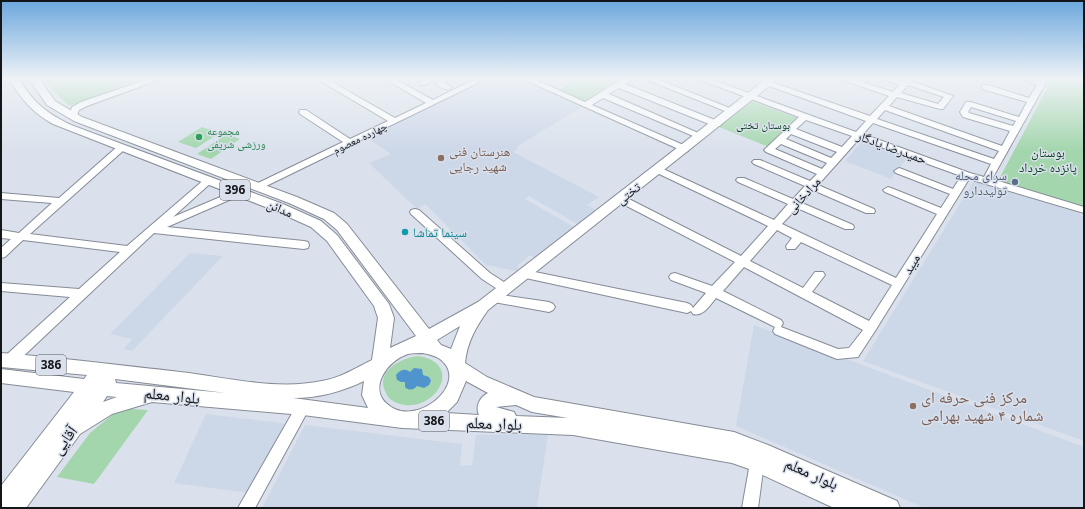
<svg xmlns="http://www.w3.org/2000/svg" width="1085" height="509" font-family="'Noto Sans','Noto Naskh Arabic',sans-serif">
  <rect width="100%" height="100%" fill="#dae1ec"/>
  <path fill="#ccd7e8" d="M488 79H523L583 106 516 147 518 148 513 152 599 197 587 205 597 211 579 225 529 196 525 199 576 228 536 259 530 255 518 265 517 271 486 265 425 204 417 209 369 163 391 154 367 138Z
    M863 140 908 157 891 179 845 161Z
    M974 181 1079 213 1084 219V441L863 361Z
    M190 253 223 256 132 351 124 349 132 339 110 334Z
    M754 325 1084 447V508H925L736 426Z
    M206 414 282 423 287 428 250 493 174 483Z
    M305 425 462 444 460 466 472 465 476 435 548 434 537 508H262Z"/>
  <path fill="#a3d6ac" d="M42 79H148L69 106Z
    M570 79H621L585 101 559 90 574 81Z
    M1052 79H1069L1084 84V208L998 181Z
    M752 101 800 119 769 147 719 127Z
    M202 127 220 133 196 148 178 142Z
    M227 134 240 139 211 159 197 154Z
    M417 356C467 362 434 417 397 403 392 401 388 398 386 393 374 372 401 358 417 356Z
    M131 409 148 410 94 484 57 477 90 433 112 415Z"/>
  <path fill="#5094cd" d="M414 368 422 369 423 375 429 377 431 381 429 385 424 388 417 386C414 390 409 391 405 387V382H401L397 380 396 375C400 370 405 368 410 372Z"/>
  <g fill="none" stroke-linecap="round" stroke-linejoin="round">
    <defs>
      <path id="minor" d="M148 79H161L87 106 79 110 76 118H70L69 116 72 107 81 102Z
        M317 79H327L395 118 426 103 385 79H395L433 100 475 79H486L262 188H256L254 186 256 184 343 142 300 114 299 112 300 110H306L350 139 388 121Z
        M424 79H434L426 85H420L419 83Z
        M440 79H446L447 81 445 83 451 87 450 89C445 90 439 87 436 83Z
        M523 79H534L585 102 622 79H632L625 84 720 122 721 124 720 126H714L619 88 609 94 705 136 704 138H698L603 98 592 105 688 147 689 149 688 151 685 152Z
        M645 79H657L737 111 733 113H730Z
        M698 79H710L856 132 866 121 764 84 765 82H771L870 116 889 96 840 79H853L893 92 899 85 885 79 903 81 904 79H913L911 81 953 96 943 109H940L897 97 889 106 1002 146 1010 131 963 117 960 112 966 102H971L1019 117 1027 102 982 89V85H988L1029 98 1037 85 1023 79H1048L992 179 1084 207V213L969 179 875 331 858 357 837 359 775 334 773 331 775 327 716 298C710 305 703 317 693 314L691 311 687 313 521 277 519 274 521 271 525 270 687 303 691 305 693 308 706 293 671 280 669 277 671 274 675 273 712 286 735 262 617 201 616 199 617 197H625L741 256 768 226 655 172 653 170 655 168H661L774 220 788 204 738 182 736 180 738 178H744L793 199 805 186 754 164 752 162 754 160H760L810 181 817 174 766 152 764 150 799 117ZM908 85 944 97 938 104 901 93ZM971 107 1016 121 1013 126 969 113 968 112ZM885 110 999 151 994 159 877 119ZM806 120 852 136 842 147 796 129ZM873 123 991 164 984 177 970 173 863 134ZM791 134 837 152 831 158 786 139ZM859 139 961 176 953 189 902 169 899 168 894 171 896 173 950 194 941 208 891 188 888 187 883 190 885 192 937 214 896 278 782 224 797 208 845 229H853L854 227 853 225 802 203 813 190 866 213H874L875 211 874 209 818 185ZM781 144 827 163 822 169 775 149ZM777 230 792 238 786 246 787 249H795L801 242 892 285 869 321 812 292 825 275 823 272H815L803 288 750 261ZM744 267 863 330 849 348 838 349 781 327 783 323 781 320 723 291Z
        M121 145 124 146 125 148 124 150 30 234 127 246 206 178H212L214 180 212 182 173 217 237 190H243L245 192 243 194 167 227 304 241 308 242 309 245 308 248 304 249 154 233 14 365 9 366 4 365 2 361 4 357 70 297 1 291V283L79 289 120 252 23 240 5 257 1 258V248L11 239 1 238V230L19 233 52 203 1 199V193L59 198 118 146Z
        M415 209 419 210 490 273 510 286 512 289 510 292 506 293 502 292 482 279 411 214 410 212 411 210Z
        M494 294 549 302 553 304 555 307 553 310 549 312 494 302 490 301 488 298 490 295Z
        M303 401 308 403 310 407 255 508H238L298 403Z
        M757 456 762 458 764 463 758 508H742L750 463 752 458Z"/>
      <path id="major" d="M9 79H19C34 103 46 113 71 125L283 204 321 221 337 235 389 304 394 318 390 348 416 336 337 230 324 219 289 203 74 121 47 105 29 79H39L55 101 82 117 297 197 334 213 347 224 429 329 478 302 766 79H778L488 310C476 327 467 342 465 363L487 377 534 397 734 432 768 445 897 501 900 508H834L752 470 732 463 573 435 402 428 303 415 152 402 112 414 80 434 26 508H1V486L74 392 1 383V369L84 379 87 375 1 367V353C64 358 126 366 189 373 232 379 279 390 322 381 340 378 356 368 372 360L378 318 374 306 327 241 311 227 273 210 53 124C33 113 21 99 9 79ZM460 326 451 349 441 345 437 340ZM423 353C428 354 436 356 440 359 472 383 414 431 386 403 369 387 388 360 408 354 412 353 418 353 423 353ZM115 379 226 393 116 383ZM364 381 362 395 368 408 293 398C318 398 341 392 364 381ZM466 381 488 393C480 397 475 406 479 415L446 413 457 402ZM107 396 117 397 103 402ZM516 405 532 412 568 418 516 416 514 412 496 407Z
        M1076 79H1084V83Z"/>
    </defs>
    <use href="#minor" stroke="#868c96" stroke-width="2"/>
    <use href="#major" stroke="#868c96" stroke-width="2"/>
    <use href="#minor" fill="#fff" fill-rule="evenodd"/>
    <use href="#major" fill="#fff" fill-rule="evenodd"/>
  </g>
  <linearGradient id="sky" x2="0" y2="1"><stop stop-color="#6ba7dd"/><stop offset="0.52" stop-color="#eef2f6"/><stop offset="1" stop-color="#eef2f6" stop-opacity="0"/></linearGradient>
  <rect width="1085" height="151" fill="url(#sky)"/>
  <circle fill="#2e9e5b" stroke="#dae1ec" stroke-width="1.5" cx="199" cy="137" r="4"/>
  <g fill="#8d6e63" stroke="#dae1ec" stroke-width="1.5">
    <circle cx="441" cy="158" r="4"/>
    <circle cx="913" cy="406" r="4"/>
  </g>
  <circle fill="#5c6f8a" stroke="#dae1ec" stroke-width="1.5" cx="1015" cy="182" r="4"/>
  <circle fill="#0f9aa8" stroke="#dae1ec" stroke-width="1.5" cx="405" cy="232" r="4"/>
  <g text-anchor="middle" stroke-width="3" stroke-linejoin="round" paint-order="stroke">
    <g font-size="11" fill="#09411d" stroke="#dae1ec">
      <text x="763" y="129">بوستان تختی</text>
    </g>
    <g font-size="11" fill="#27864d" stroke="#dae1ec" text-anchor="start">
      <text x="207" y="135">مجموعه<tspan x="207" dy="13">ورزشی شریفی</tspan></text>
    </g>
    <g font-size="11" fill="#14161a" stroke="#dae1ec">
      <text transform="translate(360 138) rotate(-26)" y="4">چهارده معصوم</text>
    </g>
    <g fill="#dae1ec" stroke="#4f5359" stroke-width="1">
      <rect x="220" y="180" width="30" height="20" rx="3"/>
      <rect x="36" y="355" width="30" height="20" rx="3"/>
      <rect x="419" y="411" width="30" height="20" rx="3"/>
    </g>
    <g font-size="12" font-weight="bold" fill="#14161a">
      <text x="235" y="194">396</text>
      <text x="51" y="369">386</text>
      <text x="434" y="425">386</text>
    </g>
    <g font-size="13" fill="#14161a" stroke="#dae1ec">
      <text transform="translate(892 147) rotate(20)" y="5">حمیدرضا یادگار</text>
      <text transform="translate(628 193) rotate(-38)" y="5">تختی</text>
      <text transform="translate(803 195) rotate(-48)" y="5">مرادخانی</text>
      <text transform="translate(280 208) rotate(23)" y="5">مدائن</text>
      <text transform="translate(911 264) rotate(-59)" y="5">میبد</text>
    </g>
    <g font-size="13" fill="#785e54" stroke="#dae1ec" text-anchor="start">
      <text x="449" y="156">هنرستان فنی<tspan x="449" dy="15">شهید رجایی</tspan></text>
    </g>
    <g font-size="13" fill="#09411d" stroke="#dae1ec">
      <text x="1048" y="157">بوستان<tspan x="1048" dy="15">پانزده خرداد</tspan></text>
    </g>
    <g font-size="13" fill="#4e5e75" stroke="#dae1ec" text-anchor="end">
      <text x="1007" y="180">سرای محله<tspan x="1007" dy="15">تولیددارو</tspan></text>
    </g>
    <g font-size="13" fill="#0d838f" stroke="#dae1ec" text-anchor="start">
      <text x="413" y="237">سینما تماشا</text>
    </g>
    <g font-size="16" fill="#14161a" stroke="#dae1ec">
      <text transform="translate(172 395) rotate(6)" y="6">بلوار معلم</text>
      <text transform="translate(494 423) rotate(2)" y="6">بلوار معلم</text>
      <text transform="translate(64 440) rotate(-53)" y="6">آقایی</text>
      <text transform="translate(812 473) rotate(24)" y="6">بلوار معلم</text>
    </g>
    <g font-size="16" fill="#785e54" stroke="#dae1ec" text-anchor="start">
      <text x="921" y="403">مرکز فنی حرفه ای<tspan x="921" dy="18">شماره ۴ شهید بهرامی</tspan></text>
    </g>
  </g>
  <rect width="1085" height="509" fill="none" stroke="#14161a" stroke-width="4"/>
</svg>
